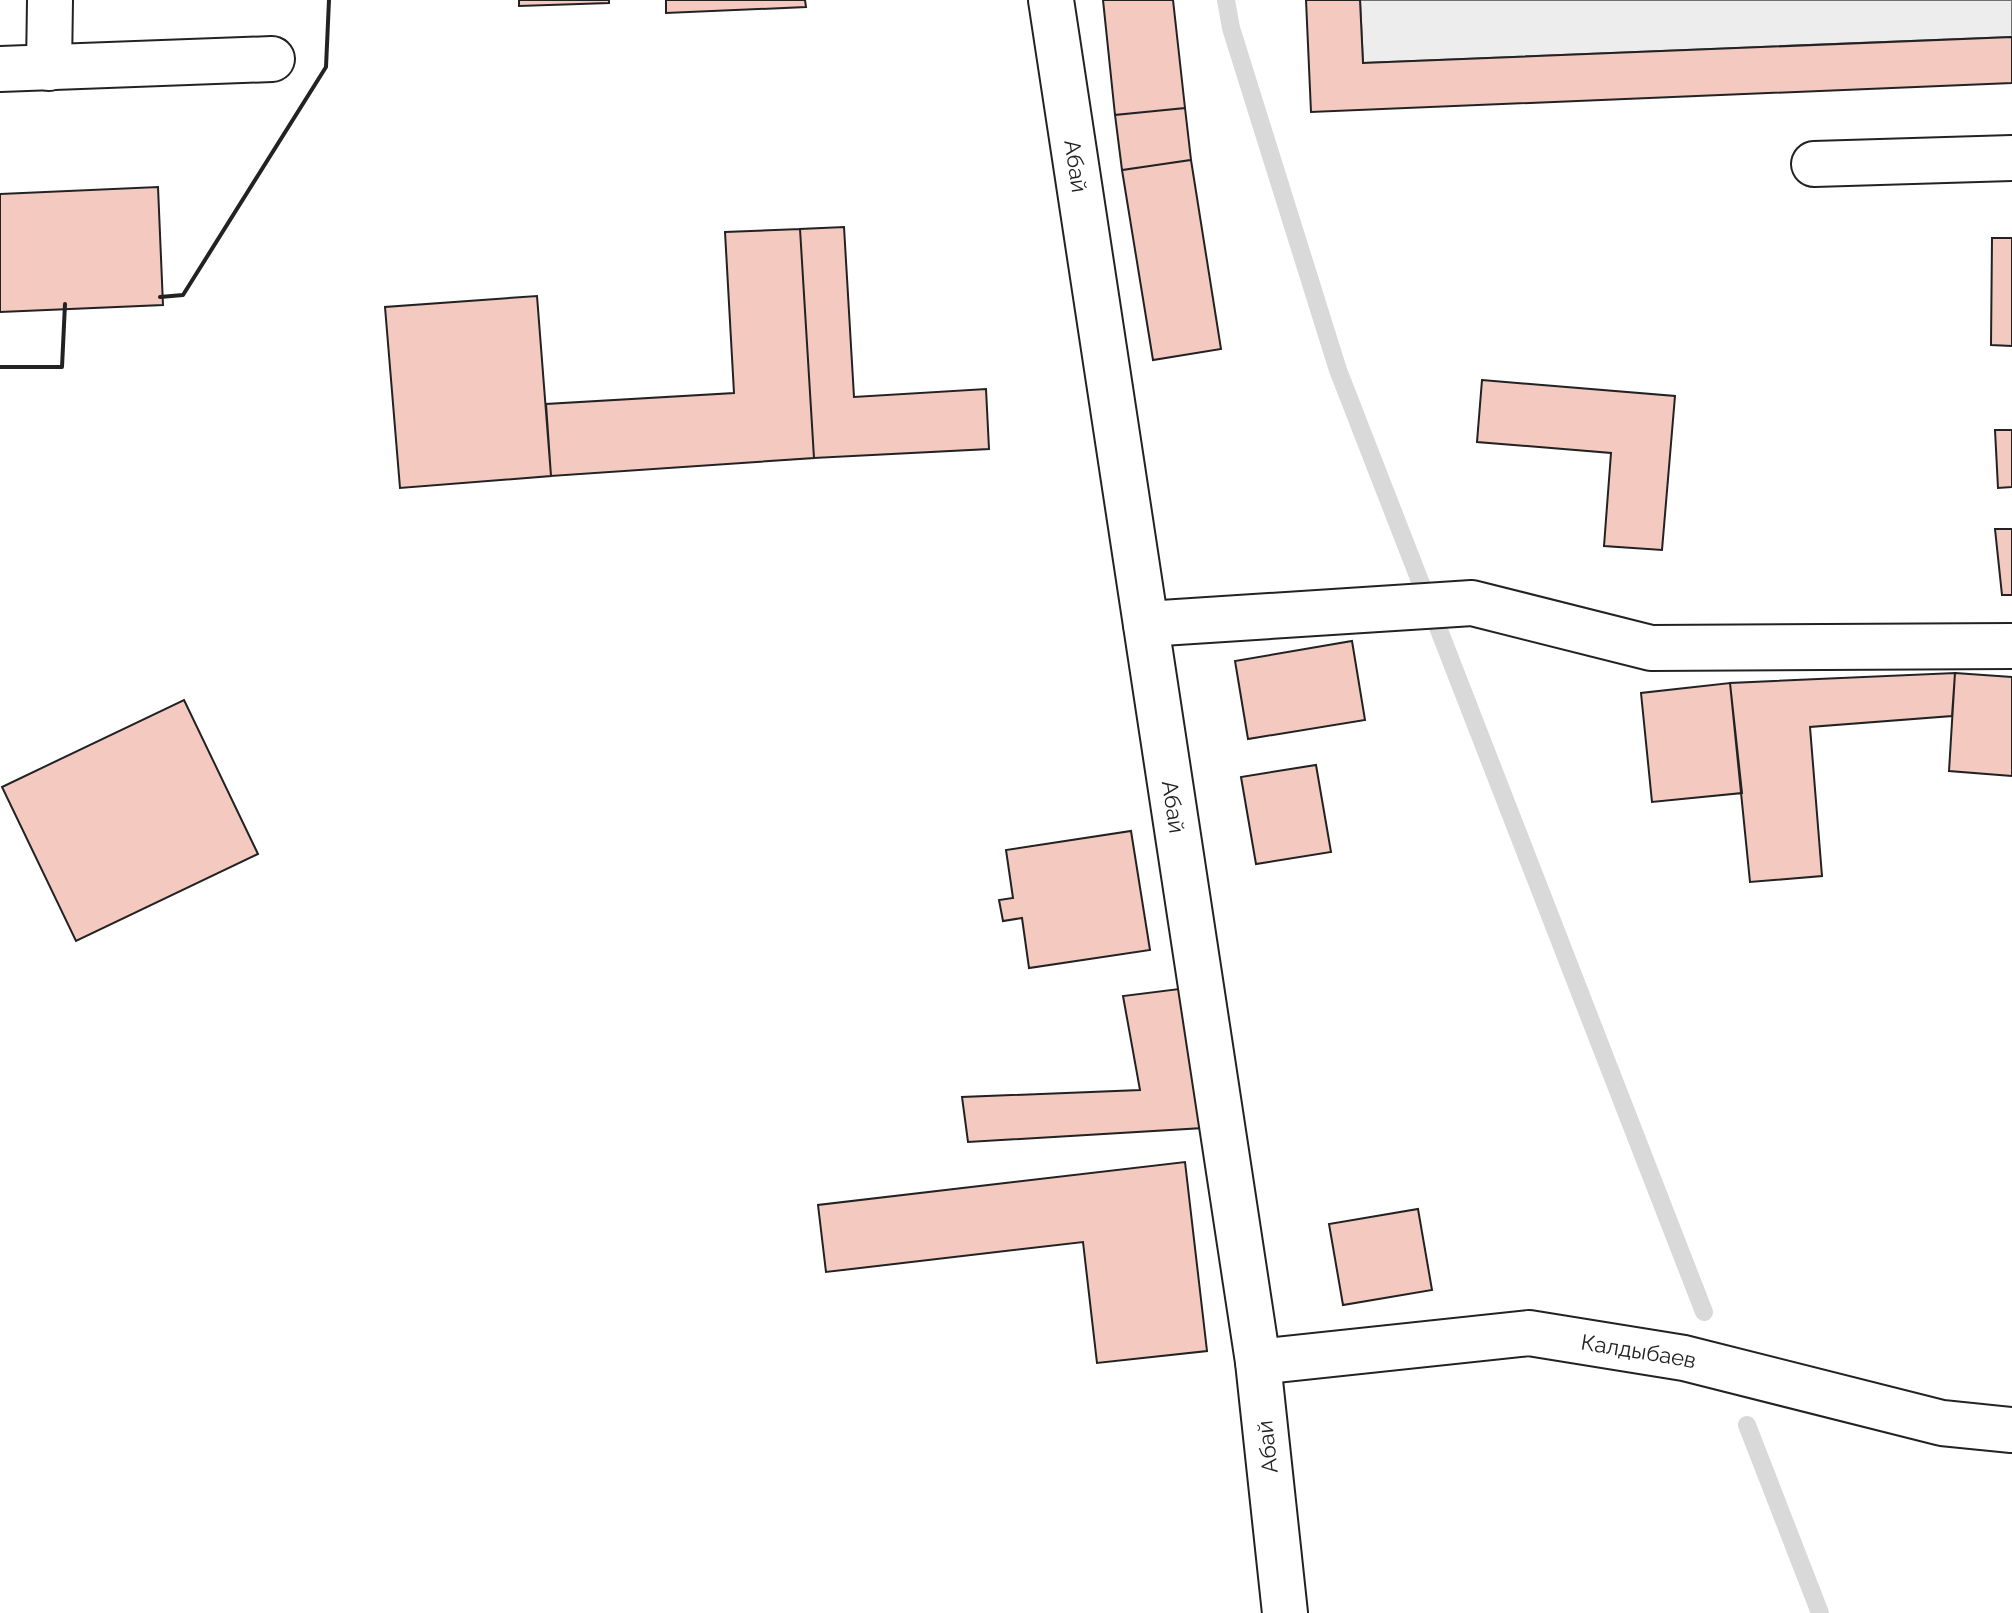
<svg xmlns="http://www.w3.org/2000/svg" width="2012" height="1613" font-family="Raleway,sans-serif">
  <rect width="100%" height="100%" fill="#fff"/>
  <path fill="#ededed" stroke="#6f6f6f" stroke-width="2" d="M1360 0H2012V37L1363 63Z"/>
  <g fill="none" stroke-linecap="round" stroke-linejoin="round">
    <path stroke="#d9d9d9" stroke-width="18" d="M1226 0 1231 28 1338 370 1704 1312
      M1747 1425 1820 1613"/>
  </g>
  <path fill="#f3c9c0" stroke="#222" stroke-width="2" d="M519 0H609V3L519 6Z
    M666 0H805L806 7 666 13Z
    M1103 0H1173L1185 108 1115 115Z
    M1306 0H1360L1363 63 2012 37V83L1311 112Z
    M1185 108 1191 160 1122 170 1115 115Z
    M1191 160 1221 349 1153 360 1122 170Z
    M158 187 163 305 0 312V194Z
    M844 227 854 397 986 389 989 449 814 458 800 229Z
    M800 229 814 458 551 476 546 404 734 393 725 232Z
    M1992 238H2012V346L1991 345Z
    M537 296 551 476 400 488 385 307Z
    M1482 380 1675 396 1662 550 1604 546 1611 453 1477 442Z
    M1995 430H2012V487L1998 488Z
    M1995 529H2012V595H2002Z
    M1352 641 1365 720 1248 739 1235 661Z
    M1955 673 2012 677V776L1949 771Z
    M1955 673 1952 716 1810 727 1822 876 1750 882 1730 683Z
    M1730 683 1742 793 1652 802 1641 693Z
    M184 700 258 854 76 941 2 787Z
    M1316 765 1331 852 1256 864 1241 777Z
    M1131 831 1150 950 1029 968 1022 918 1003 921 999 900 1013 898 1006 850Z
    M1187 988 1203 1128 968 1142 962 1097 1140 1090 1123 996Z
    M1185 1162 1207 1351 1097 1363 1083 1242 826 1272 818 1205Z
    M1418 1209 1432 1290 1343 1305 1329 1224Z"/>
  <g fill="none" stroke-linecap="round" stroke-linejoin="round">
    <defs>
      <g id="minor">
        <path id="s1" d="M1051 0 1258 1362"/>
        <path d="M49 68 50 0"/>
        <path d="M0 69 272 59"/>
        <path d="M1814 164 2012 158"/>
        <path d="M1146 624 1472 603 1651 648 2012 646"/>
      </g>
      <g id="major">
        <path id="s2" d="M1285 1613 1258 1362 1529 1333 1684 1358 1942 1423 2012 1430"/>
      </g>
    </defs>
    <use href="#minor" stroke="#222" stroke-width="48"/>
    <use href="#major" stroke="#222" stroke-width="48"/>
    <use href="#minor" stroke="#fff" stroke-width="44"/>
    <use href="#major" stroke="#fff" stroke-width="44"/>
    <path stroke="#222" stroke-width="2" stroke-dasharray="10 4" stroke-linecap="butt" d="M160 297 183 295 326 67 329 0
      M0 367H62L65 304"/>
    <path stroke="#222" stroke-width="4" d="M160 297 183 295 326 67 329 0
      M0 367H62L65 304"/>
  </g>
  <g text-anchor="middle" stroke-width="6" stroke-linejoin="round" paint-order="stroke">
    <g font-size="22" fill="#222" stroke="#fff">
      <text dy="8" stroke="none"><textPath href="#s1" startOffset="168">Абай</textPath></text>
      <text dy="8" stroke="none"><textPath href="#s1" startOffset="816">Абай</textPath></text>
      <text dy="8" stroke="none"><textPath href="#s2" startOffset="636">Калдыбаев</textPath></text>
      <text transform="translate(1267 1447) rotate(-96)" y="8">Абай</text>
    </g>
  </g>
</svg>
